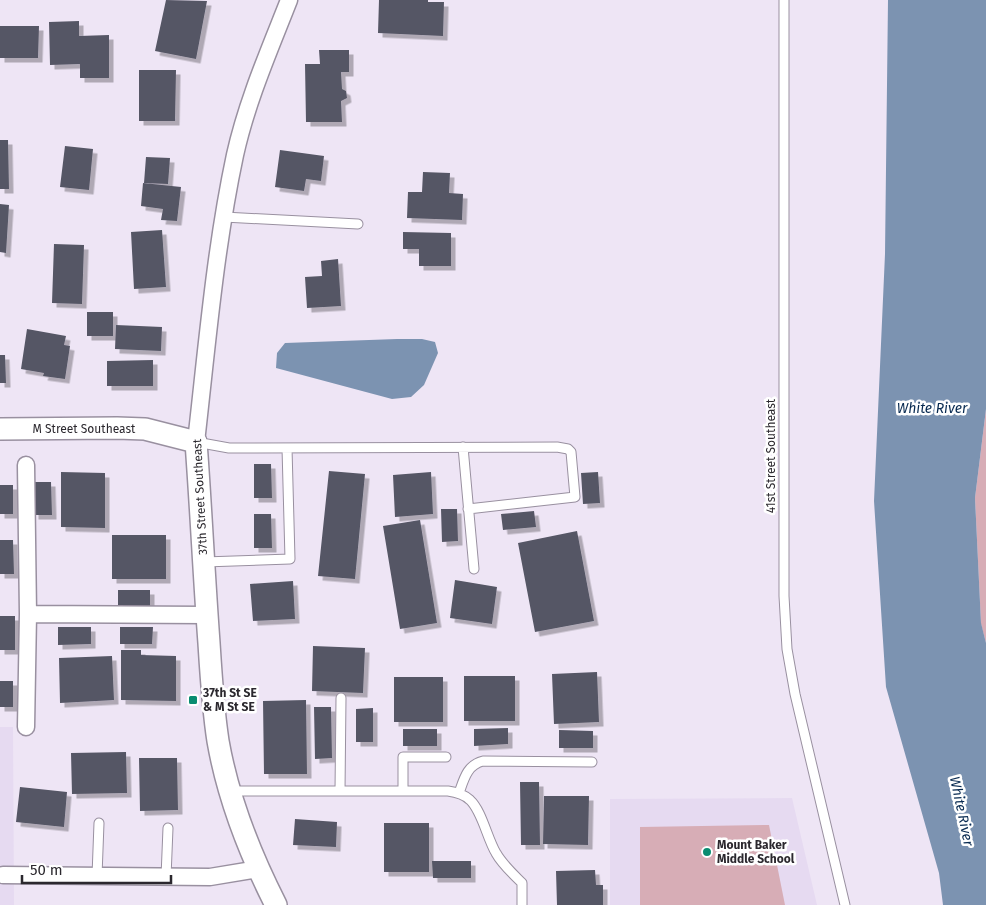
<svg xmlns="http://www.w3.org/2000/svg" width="986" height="905" font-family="'Fira Sans',sans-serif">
  <defs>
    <filter id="shadow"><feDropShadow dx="4.5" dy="4.5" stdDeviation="0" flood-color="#0004"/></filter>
  </defs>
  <rect width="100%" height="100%" fill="#eee5f5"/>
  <path fill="#e6daf1" d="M0 727H13L14 905H0Z
    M792 798 817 905H610V799Z"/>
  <path fill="#d7adb6" d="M986 409V643L981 624 975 498Z
    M769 825 785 905H640V827Z"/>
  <path fill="#7c93b1" d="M888 0H986V409L975 498 981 623 986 643V905H943L939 873 886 687 874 501 885 254Z
    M397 339H422L435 342 438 353 424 385 411 397 392 399 276 368 277 353 285 343Z"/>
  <path fill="#555665" filter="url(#shadow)" d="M166 0 207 1 196 59 155 51Z
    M379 0H428V2H444L443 36 378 33Z
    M79 21V36L109 35V78H80V64L50 65 49 22Z
    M0 26H39L38 58H0Z
    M319 50H349V72H341L342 89 346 91 347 98 341 101 342 122H306L305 64H320Z
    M139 70H176L175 121H139Z
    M0 140H8L9 189H0Z
    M65 146 93 149 89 190 60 187Z
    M280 150 324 156 321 181 306 179 304 191 275 187Z
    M146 157 170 158 168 184 144 183Z
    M423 172 450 173 449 193 463 194 462 220 407 218 408 192H422Z
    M143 183 181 187 177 221 161 220 163 209 141 206Z
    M0 204 9 205 6 253 0 252Z
    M162 230 166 287 134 289 131 232Z
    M403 232 451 233V266H419V249H403Z
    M54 244 84 245 82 304 52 303Z
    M338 259 341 306 307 308 305 277 322 276 321 261Z
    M87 312H113V336H87Z
    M116 325 162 327 161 351 115 349Z
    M27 329 66 336 64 345 70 346 65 379 43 376 44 373 21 369Z
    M0 355H5L6 383H0Z
    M153 360V386H107V361Z
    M254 464H271L272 498H254Z
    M329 471 365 474 355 579 318 576Z
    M61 472 105 473V528L61 527Z
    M431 472 433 514 395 517 393 475Z
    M598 472 600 503 583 504 581 473Z
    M34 482H51L52 515H34Z
    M0 485H13V514H0Z
    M441 509H457L458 541 442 542Z
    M534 511 536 527 503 530 501 514Z
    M254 514H271L272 548H254Z
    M420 520 437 623 400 629 383 526Z
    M577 531 594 621 535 632 518 543Z
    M112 535H166V579H112Z
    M0 540H13L14 574H0Z
    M455 580 497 587 492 624 450 618Z
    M293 581 295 619 253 621 250 584Z
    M118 590H150V607H118Z
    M0 616H15V650H0Z
    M58 627H91V644L58 645Z
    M120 627H153L152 644H120Z
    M313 646 365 648 363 693 312 691Z
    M121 650H141V655L176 656V701L121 700Z
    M112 656 114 700 60 703 59 658Z
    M597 672 599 722 554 724 552 674Z
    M464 676H515V721H464Z
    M394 677H443V722H394Z
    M0 681H13V707H0Z
    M306 700 307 774H264L263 701Z
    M314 707H331L332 758 315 759Z
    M373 708V742H356V709Z
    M508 728V744L474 746V729Z
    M403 729H437V746H403Z
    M559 730 593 731V748H559Z
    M126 752 127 793 72 794 71 753Z
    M139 758H177L178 810 140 811Z
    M520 782H539L540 845H521Z
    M20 787 67 792 64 827 16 822Z
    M544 796H589L588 845 543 844Z
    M295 819 337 822 336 847 293 845Z
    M384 823H429V872H384Z
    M432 861H471V878H433Z
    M595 870 596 885H603V905H557L556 871Z"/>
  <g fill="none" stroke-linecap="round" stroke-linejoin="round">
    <defs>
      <path id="service" d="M784 0V596L787 649 795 694 845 905
        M224 217 358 224
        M196 442 229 448 557 447 568 449 571 452 575 497 468 509
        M463 447 474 569
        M204 562 290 559 287 448
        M231 791H448C455 792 464 794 470 800 482 811 487 838 496 853 502 864 513 874 522 883V905
        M340 791 341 698
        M403 791V757H446
        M459 793C464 779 467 765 483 761L592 762
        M97 876 99 823
        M166 877 168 828"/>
      <path id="minor" d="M196 442C207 346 215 249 235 155 247 101 269 51 289 0
        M26 465 28 614 26 727
        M28 614 206 615
        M3 875 210 877 258 869"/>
      <path id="tertiary" d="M0 429 117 428 145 429 196 442C201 509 204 576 209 643 211 675 213 709 218 741 228 798 250 854 276 905"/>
    </defs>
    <use href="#service" stroke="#9990a0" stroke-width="11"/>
    <use href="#minor" stroke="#9990a0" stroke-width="19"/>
    <use href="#tertiary" stroke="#9990a0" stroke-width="24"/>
    <use href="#service" stroke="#fff" stroke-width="9"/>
    <use href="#minor" stroke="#fff" stroke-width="16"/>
    <use href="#tertiary" stroke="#fff" stroke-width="21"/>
  </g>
  <g fill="#098c71" stroke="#fff" stroke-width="2">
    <rect x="188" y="695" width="10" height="10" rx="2.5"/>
    <circle cx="707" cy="852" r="5"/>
  </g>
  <g text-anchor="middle" stroke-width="5" stroke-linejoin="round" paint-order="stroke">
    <g font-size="12" fill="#2b282e" stroke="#fff">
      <text x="84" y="433">M Street Southeast</text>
      <text transform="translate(771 456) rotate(-90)" y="4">41st Street Southeast</text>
      <text transform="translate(200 497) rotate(-93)" y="4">37th Street Southeast</text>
    </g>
    <g font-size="12" font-weight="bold" fill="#2b282e" stroke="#fff" text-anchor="start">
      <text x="203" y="697">37th St SE<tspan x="203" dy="14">&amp; M St SE</tspan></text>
      <text x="717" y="849">Mount Baker<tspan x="717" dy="14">Middle School</tspan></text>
    </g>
    <g font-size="14" font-style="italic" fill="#072950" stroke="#fff">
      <text x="932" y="413">White River</text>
      <text transform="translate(962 811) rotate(78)" y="5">White River</text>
    </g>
  </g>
  <path d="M22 875v8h149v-8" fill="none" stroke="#2b282e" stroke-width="2.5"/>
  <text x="30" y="875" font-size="15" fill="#2b282e" stroke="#ffffff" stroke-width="4" paint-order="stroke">50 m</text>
</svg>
